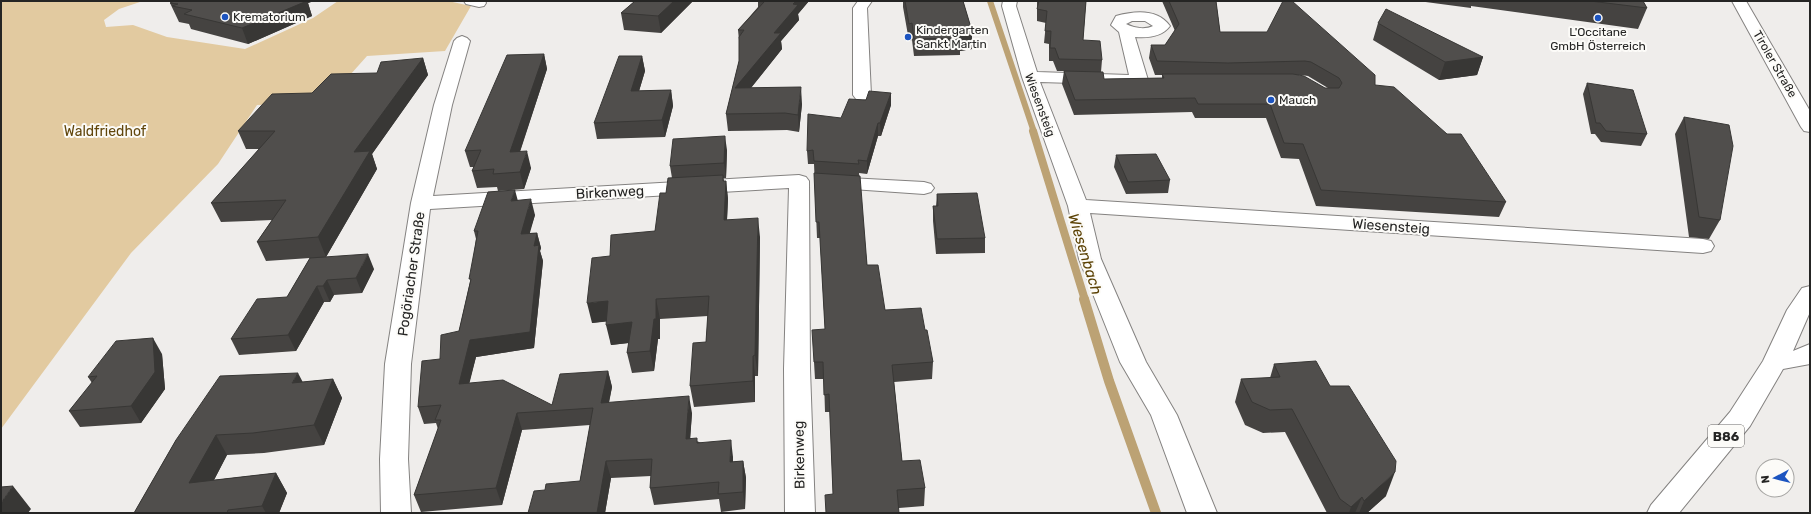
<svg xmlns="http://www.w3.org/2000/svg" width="1811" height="514" font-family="Rubik,sans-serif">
  <rect width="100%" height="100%" fill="#efedeb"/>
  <path fill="#e2caa0" d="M1 1H143L119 9 104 20 106 27 133 25 167 37 245 49 313 18 338 1H448L471 6 445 51 367 56 325 103 257 105 218 164 131 253 1 429Z"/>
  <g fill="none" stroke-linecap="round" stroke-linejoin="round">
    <path stroke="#bca274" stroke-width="6" d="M990 1 1034 132"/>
    <path stroke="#bca274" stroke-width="8" d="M1033 131 1085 300"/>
    <path stroke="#bca274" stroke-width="10" d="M1084 299 1109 381 1156 513"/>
    <defs>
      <path id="minor" d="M464 1H485L486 3 484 6 479 7 466 4Z
        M858 1H872L867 8 871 95 868 99 862 100 856 99 853 95V8Z
        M1003 1H1017L1016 6 1037 72 1129 75 1119 32 1111 25 1116 16C1134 11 1157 8 1170 26 1162 37 1148 38 1135 37L1148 80 1146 84 1139 85 1040 82 1086 200 1703 239 1711 241 1714 246 1711 251 1703 253 1090 213 1101 259 1146 362 1177 415 1217 513H1187L1151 415 1120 362 1079 259 1068 206 1022 77 1002 6ZM1132 21H1145L1153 26C1145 30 1134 28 1126 24Z
        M462 36 467 38 470 41 452 105 433 196 799 175 806 177 809 181 810 369 815 513H785L784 369 789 188 430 209 411 364 408 459 411 513H381L380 459 385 364 411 203 434 105 454 41 457 38Z
        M830 177 924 182 931 184 934 188 931 192 924 194 823 187 820 183 823 179Z"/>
      <path id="major" d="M1732 1H1746L1810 111V132L1804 131 1801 127Z
        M1810 286V312L1793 351 1810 344V364L1783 369 1750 426 1679 513H1647L1651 505 1730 412 1763 361 1787 310 1802 288Z"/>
    </defs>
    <use href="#minor" stroke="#848280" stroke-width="2"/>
    <use href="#major" stroke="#848280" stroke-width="2"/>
    <use href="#minor" fill="#fff" fill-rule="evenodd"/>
    <use href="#major" fill="#fff" fill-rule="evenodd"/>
  </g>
  <path fill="#454341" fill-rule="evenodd" d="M174 1H314L308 3 312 16 248 44 191 29 189 24 179 22 170 3Z
    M635 1H693L661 33 624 30 621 13Z
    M758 1H809L798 14 799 20 781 41 782 49 751 88 802 104 799 132 787 130 728 131 726 114 739 61V40L738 30 758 7Z
    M903 1H963L972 31V49L960 51V55L914 56 912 40 909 41 903 7Z
    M1037 1H1086L1083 40 1102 60 1101 72 1104 79 1162 78V75H1155L1149 58 1151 45H1165L1175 31 1162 1H1216L1220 32H1267L1375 85 1506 202 1499 217 1316 206 1299 159 1281 158 1266 118H1195L1192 112 1074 115 1062 84 1064 71H1057L1053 61H1049V44L1044 43 1046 23 1037 21ZM1297 75H1301L1308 76 1328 88H1325Z
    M1418 1H1643L1647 8 1638 29 1471 6V8Z
    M1378 23 1483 57 1477 75 1439 80 1373 40Z
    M544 54 547 69 520 152 531 168 524 189 498 191 497 187 477 188 472 171 474 167H470L465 151Z
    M642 56 645 71 639 91 671 90 673 106 665 137 597 139 594 123Z
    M423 58 428 75 372 154 377 169 326 257 374 269 362 293 334 295 330 302H324L296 351 239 355 231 339 287 297 310 258 266 261 257 242 272 220 221 222 211 203 259 149H246L238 131 312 93 377 73Z
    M1587 83 1647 134 1641 146 1601 142 1595 134H1591L1583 94Z
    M891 93V105L881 136H878L867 174 859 173 867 265 885 310 925 330 933 362 932 379 894 382 902 461 925 488 924 506 899 508 833 494 830 412H825L824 379H815L814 362 825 329 820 238H817L814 164H808L807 151 866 100Z
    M1684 117 1720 220 1709 239 1689 237 1675 134Z
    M727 150 726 178H723L724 181H726L728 199 727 220 760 237 758 376H755V402L694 407 690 386 706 342 708 316 660 319V339H658L654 371 632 373 627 353 629 343 611 345 607 321 592 323 610 256 655 231 666 193 672 178 670 166Z
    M1116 155 1170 180 1168 193 1126 194 1114 167Z
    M937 194 985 238V253L936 254 933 221V206H936Z
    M518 200 535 215 529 233H537L541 248 540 251 543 261 534 348 476 357 469 383 552 405 608 371 612 387 609 403 692 413 690 438 733 457V462L743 461 746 478 745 509 721 512 719 499 654 505 650 488 651 476 611 478 605 513H528L545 490 580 481 590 425 522 430 502 505 421 512 414 495 438 429 436 423 424 424 418 407 440 359 459 331 470 282 476 239 474 231Z
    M162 354 165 389 141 423 80 427 69 411 92 383 88 377Z
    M1274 364 1386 496 1367 513H1327L1285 432 1263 433 1245 425 1235 402 1241 379 1270 378Z
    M333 379 342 398 324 445 264 453 227 455 214 480 276 473 287 493 279 513H134L176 440 303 382Z"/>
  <path fill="#383735" d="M280 1H314L308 3 312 16 248 44 242 28Z
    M674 1H693L661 33 658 16Z
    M796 1H809L798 14 799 20 781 41 782 49 737 105 735 88Z
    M972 31V49L960 51 961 38 960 34Z
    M544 54 547 69 514 169 510 152Z
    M642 56 645 71 634 108 631 91Z
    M1483 57 1477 75 1439 80 1445 62Z
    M423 58 428 75 372 154 377 169 326 257 318 237 354 152Z
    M801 87 802 104 799 132 798 115Z
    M671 90 673 106 665 137 662 120Z
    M891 93V105L881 136 880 123Z
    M878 123V136L867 174V161Z
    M725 136 727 150 726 178 724 163Z
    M527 151 531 168 524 189 520 172Z
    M723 175 725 193 726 181 728 199 726 239 724 220Z
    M515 190 519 205 511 201Z
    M531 199 535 215 525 250 521 234Z
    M758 218 760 237 758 376 755 355Z
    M537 233 541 248 540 251 543 261 534 348 476 357 465 401 459 384 470 340 534 246Z
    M368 254 374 269 362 293 356 278Z
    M327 280 334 295 330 302 323 286Z
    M317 286 324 302 296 351 288 335Z
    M656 299 660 319V339H658L654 371 650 351Z
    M608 301 612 321 592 323 587 303Z
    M632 322 636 342 611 345 606 325Z
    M153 338 162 354 165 389 141 423 131 406Z
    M753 356 755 376V402L753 381Z
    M608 371 612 387 605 420 601 403Z
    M298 373 308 392 292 383Z
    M333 379 342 398 324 445 314 425Z
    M689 396 692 413 689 456 686 439Z
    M517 413 522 430 502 505 496 488Z
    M216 435 227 455 202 503 189 483Z
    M731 440 733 457V479L730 462Z
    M606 461 611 478 605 513H597Z
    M743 461 746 478 745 509 743 492Z
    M1395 472 1386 496 1367 513H1359L1364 501Z
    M276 473 287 493 279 513H266L262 506Z
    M13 486 31 509 28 513H1V503Z
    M1362 497 1355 513H1349L1351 507Z"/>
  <path fill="#504e4c" stroke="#383735" d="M174 1H307L242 28 184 14 192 10 172 6 178 4 170 3Z
    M635 1H674L658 16 621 13Z
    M758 1H796L793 4 798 5 774 33H781L735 88 801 87 798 115 785 113 726 114 739 61V37L744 30H738L764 2Z
    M905 1H963L972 31 960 34 961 38 914 39 912 23 909 24Z
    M1039 1H1086L1083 40 1100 41 1102 60 1059 59 1055 48H1050L1051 31H1045L1047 11 1037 9Z
    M1169 1H1216L1220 32H1267L1283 1H1292L1375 75V85L1394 87 1447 134H1461L1506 202 1321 190 1303 144 1284 143 1270 104H1198L1195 98 1075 100 1064 71 1103 72 1104 79 1164 78 1162 74H1293L1304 76 1325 88H1339L1342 83 1339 78 1311 62 1305 61 1228 63 1157 61 1151 45H1165L1179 24Z
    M1590 1H1643L1647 8Z
    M1386 9 1483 57 1445 62 1378 23Z
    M544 54 510 152 527 151 520 172 493 174 494 169 472 171 481 150 465 151 507 55Z
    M619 56H642L631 91 671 90 662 120 594 123Z
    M423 58 354 152 370 151 318 237 257 242 286 200 211 203 275 131H238L272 94 312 93 331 74 377 73 381 62Z
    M1587 83 1633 90 1647 134 1606 131 1600 123H1596Z
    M869 91 891 93 880 123H878L867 161 858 160 859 164 814 161 813 150 807 151 808 114 841 118 849 99 866 100Z
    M1684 117 1729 125 1733 146 1720 220 1699 217Z
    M725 136 724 163 670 166 673 139Z
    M1156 154 1170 180 1128 182 1116 155Z
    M814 173 860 176 867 265H878L885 310 921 308 925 330H927L933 362 892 365 902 461 920 460 925 488 897 490 899 513H826L825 495 833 494 829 394 824 395 823 362H814L812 330 825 329 819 222H816Z
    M723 175V181H726L724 220 758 218 755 355 753 356V381L690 386 693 343 706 342 709 296 656 299V319H654L650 351 627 353 632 322 606 325 608 301 587 303 592 258 610 256 611 235 655 231 660 193H666L668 178Z
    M515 190 511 201 531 199 521 234 537 233 534 246 539 245 530 332 470 340 459 384 503 380 552 405 560 374 608 371 601 403 689 396 686 439 697 438V443L731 440 730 462 743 461V492L718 494 719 482 650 488 652 459 606 461 597 513H528L534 491 545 490 546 484 580 481 593 408 517 413 496 488 414 495 441 420H435L441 405 418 407 422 361 440 359 441 335 459 331 471 279H469L478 231H474L488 192Z
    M977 193 985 238 937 239 933 206H938L937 194Z
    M368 254 356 278 327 280 323 286H317L288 335 231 339 257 299 287 297 310 258Z
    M153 338 155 372 131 406 69 411 97 376 88 377 116 341Z
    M1316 361 1330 386H1349L1396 461 1395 472 1364 501 1362 497 1351 507 1340 499 1292 409 1270 410 1252 402 1241 379 1280 377 1274 364Z
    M298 373 292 383 333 379 314 425 253 433 216 435 189 483 276 473 262 506 228 510 227 513H134L176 440 220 376Z
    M13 486 1 503V487Z"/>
  <g fill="#1c54c0" stroke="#fcfbf8" stroke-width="1.5">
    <circle cx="225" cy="17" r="4"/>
    <circle cx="1598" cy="18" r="4"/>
    <circle cx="908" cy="37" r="4"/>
    <circle cx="1271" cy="100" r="4"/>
  </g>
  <g text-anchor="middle" stroke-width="4" stroke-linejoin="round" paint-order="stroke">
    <g font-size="12" fill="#252524" stroke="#fcfbf8" text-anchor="start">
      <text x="233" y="21">Krematorium</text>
      <text x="916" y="34">Kindergarten<tspan x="916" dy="14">Sankt Martin</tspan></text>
      <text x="1598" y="36" text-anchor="middle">L'Occitane<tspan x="1598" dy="14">GmbH Österreich</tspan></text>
      <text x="1279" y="104">Mauch</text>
    </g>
    <g font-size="12" fill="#252524" stroke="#fcfbf8">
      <text transform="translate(1775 64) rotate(60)" y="4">Tiroler Straße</text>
      <text transform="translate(1040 105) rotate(70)" y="4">Wiesensteig</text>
    </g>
    <rect fill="#fcfbf8" stroke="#666564" stroke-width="1" x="1708" y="425" width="36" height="22" rx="3"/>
    <g font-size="13" font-weight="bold" fill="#252524">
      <text x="1726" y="441">B86</text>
    </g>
    <g font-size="14" fill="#61460c" stroke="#fcfbf8">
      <text x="105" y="136">Waldfriedhof</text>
    </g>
    <g font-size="14" fill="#252524" stroke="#fcfbf8">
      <text transform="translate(610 192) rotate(-3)" y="5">Birkenweg</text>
      <text transform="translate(1391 226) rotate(4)" y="5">Wiesensteig</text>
      <text transform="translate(411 274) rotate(-82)" y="5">Pogöriacher Straße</text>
      <text transform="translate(799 455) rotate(-91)" y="5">Birkenweg</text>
    </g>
    <g font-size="15" font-style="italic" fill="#5a4003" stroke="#fcfbf8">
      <text transform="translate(1085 254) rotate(73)" y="5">Wiesenbach</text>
    </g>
  </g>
  <rect width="1811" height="514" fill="none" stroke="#252524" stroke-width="4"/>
  <g transform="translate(1775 478) rotate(263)"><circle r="19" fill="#fcfbf8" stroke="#a6a5a3"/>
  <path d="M0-3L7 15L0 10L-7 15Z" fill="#1c54c0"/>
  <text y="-6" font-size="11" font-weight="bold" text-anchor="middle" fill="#252524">N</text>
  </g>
</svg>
